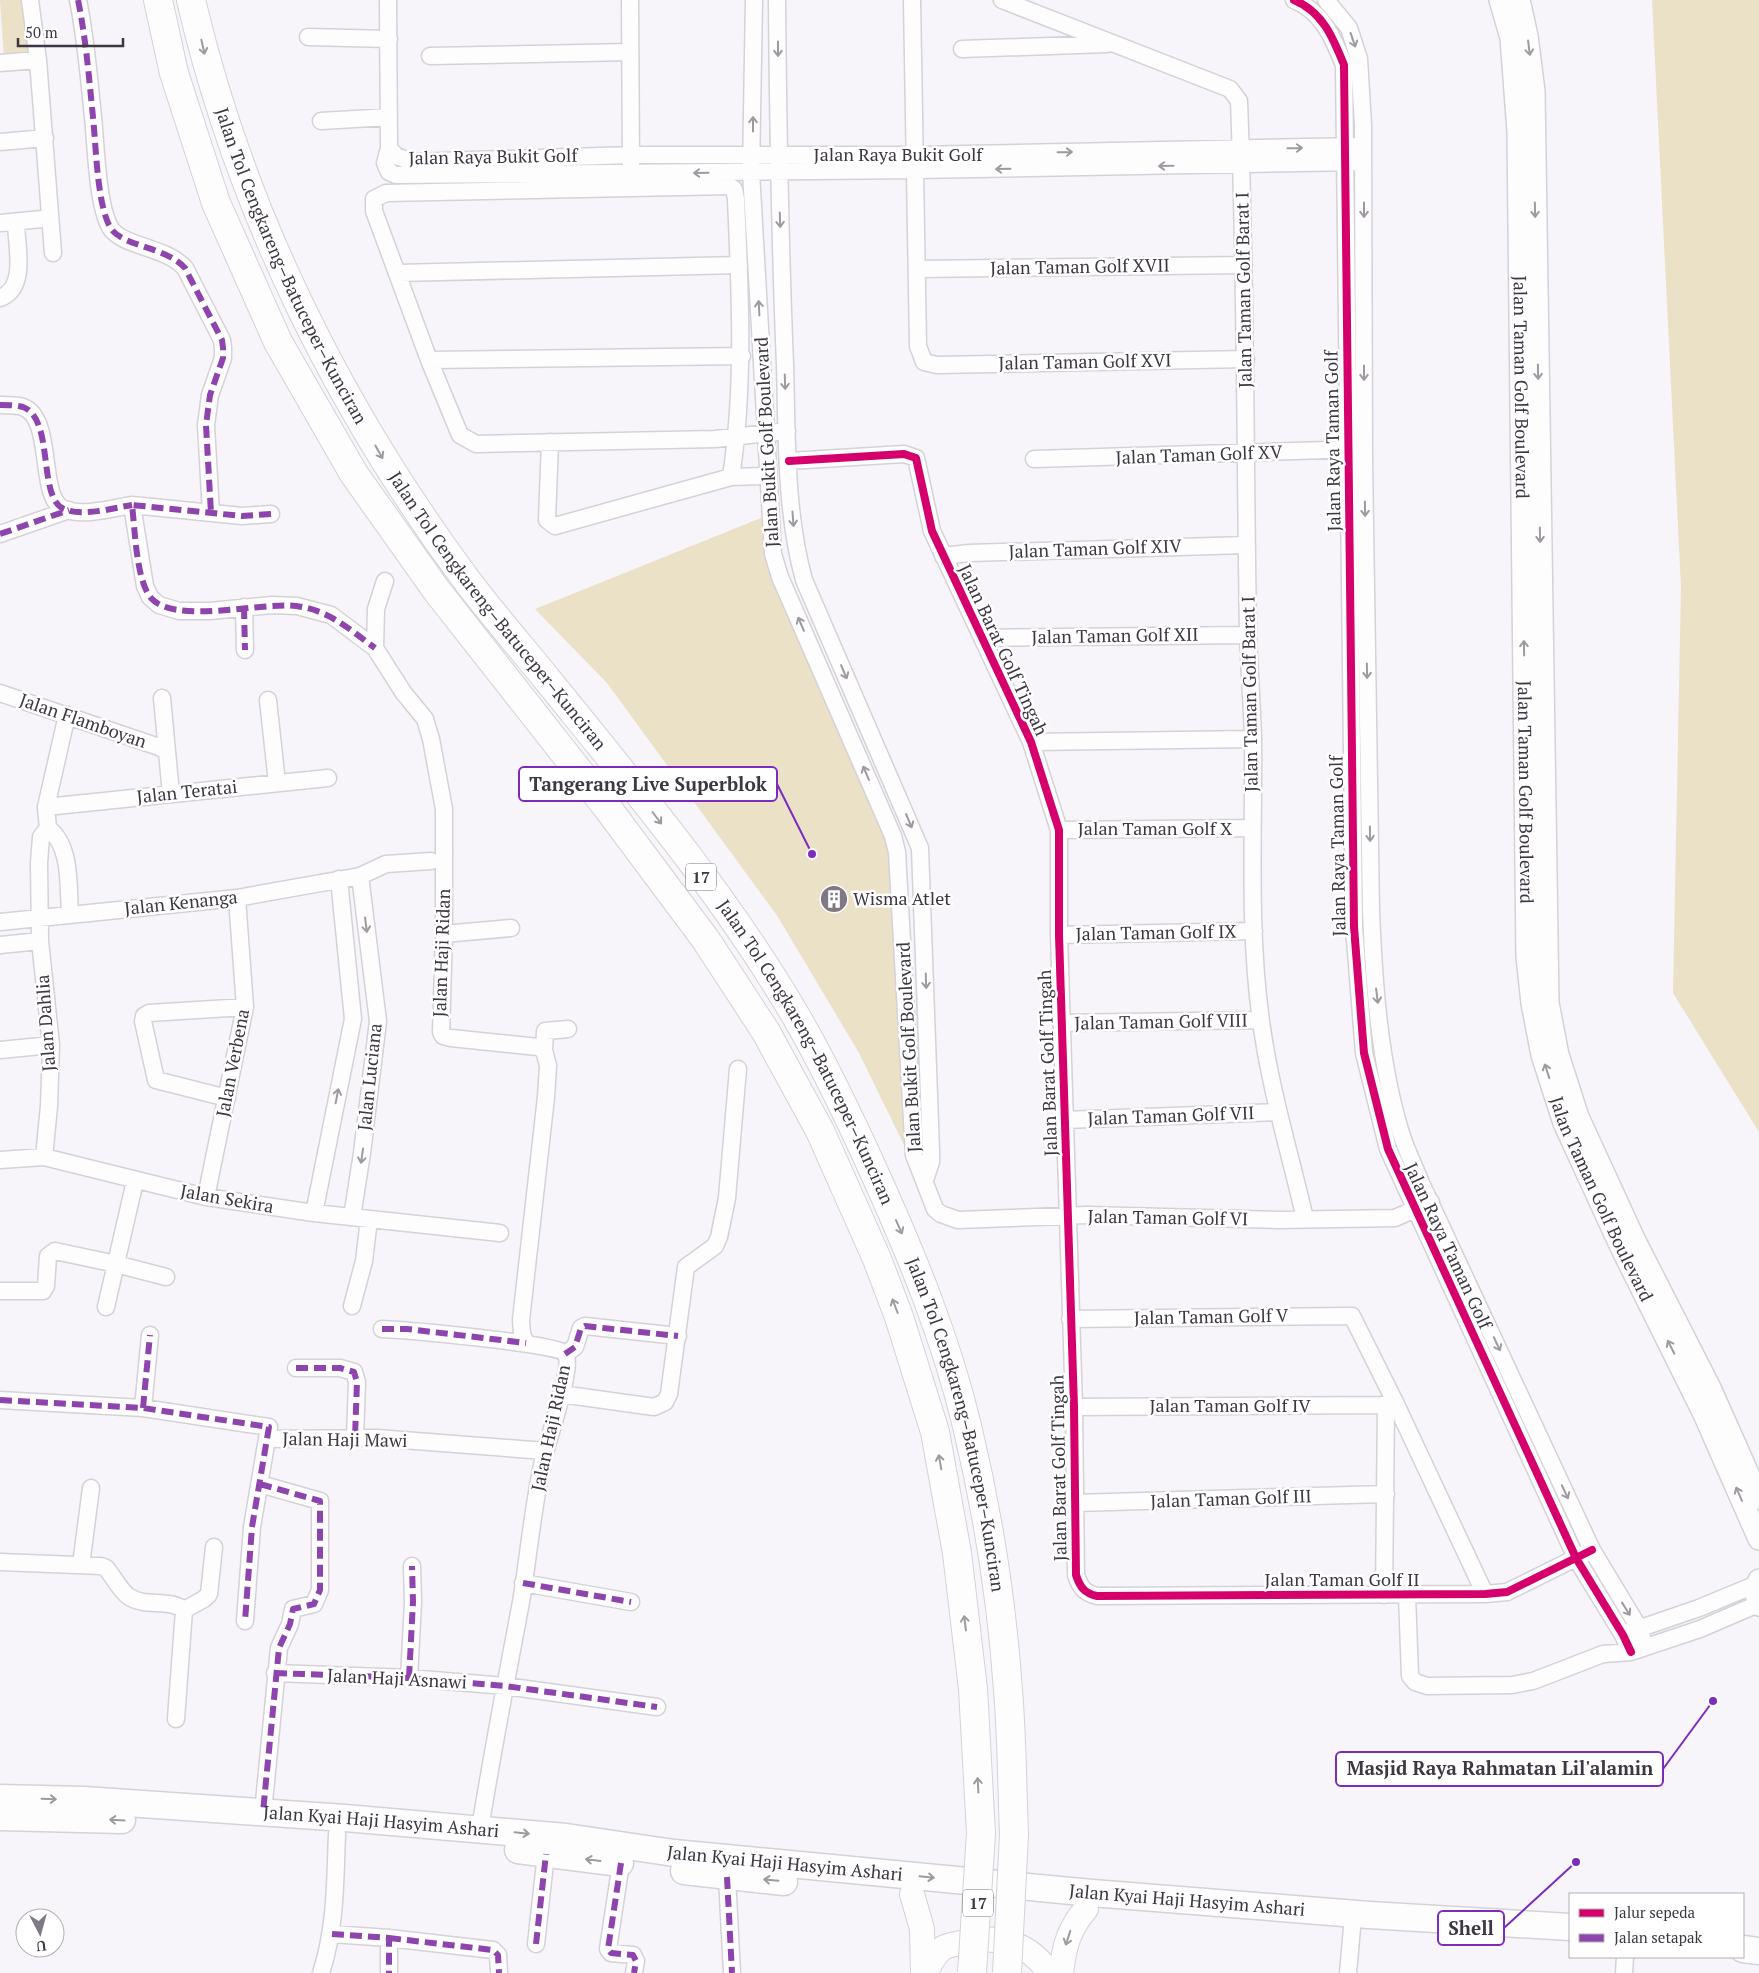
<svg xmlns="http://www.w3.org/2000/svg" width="1759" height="1973" font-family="'PT Serif',serif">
  <rect width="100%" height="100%" fill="#f7f4fa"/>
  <path fill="#eae1c6" d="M0 0H26L34 57 4 59Z
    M1652 0H1759V1132L1673 993 1681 587Z
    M761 518 776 585 885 826 899 877 907 1151 859 1053 778 917 607 683 535 609Z"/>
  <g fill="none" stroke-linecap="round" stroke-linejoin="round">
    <defs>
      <path id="minor" d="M30 0 38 60 53 253
        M78 0C86 39 89 78 93 117 96 144 97 210 112 230 126 247 166 247 185 268L222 340 223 348V358L210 395 206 425 211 513
        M388 0 389 148 385 163 389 172 396 175 915 170 1356 162
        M630 0 631 165
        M754 0 751 172 773 554 780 577 893 836 897 852 914 1155 935 1209 941 1214 958 1220 1087 1215 1279 1220 1395 1218 1431 1202
        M777 0C778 122 780 243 785 365 787 436 785 511 804 580L920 848 931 1151V1162L925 1180
        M912 0 918 346 924 362 937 365 1246 359
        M1002 0 1230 89 1239 101C1246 278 1245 455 1248 632 1249 668 1252 703 1253 739 1254 833 1248 928 1261 1021 1270 1089 1290 1153 1305 1219
        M1294 0C1323 12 1333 38 1344 65L1354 927 1364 1053 1388 1149 1576 1558 1623 1635 1631 1652
        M1326 0 1349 28 1359 59 1363 125 1364 460 1371 911C1374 984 1379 1059 1400 1130 1405 1148 1414 1165 1421 1183L1592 1550 1639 1628 1645 1647
        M308 37 389 39
        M962 49 1107 44
        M430 56 630 52
        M0 63 38 60
        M321 121 389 117
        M0 142 45 138
        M389 148 396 156 412 162 631 155H915L1356 146
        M0 223 42 219 49 216
        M917 269 1244 265
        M398 273 739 265
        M0 298C28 288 16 245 16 222
        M429 360 742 356
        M0 405C7 405 16 405 23 407 55 419 37 498 64 509 83 517 113 508 132 505
        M550 442 547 520 555 526 731 477 768 476
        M1034 459 1359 449
        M789 461 904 454 916 458 932 531 1031 742 1059 830V935L1074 1407 1076 1575C1080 1587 1084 1593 1097 1596L1485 1594 1507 1592 1592 1550
        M731 477C745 385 740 292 736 199L734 189 729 186 386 193 374 199V211L429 360 460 435 476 444 715 439 787 431
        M271 514 242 516 132 505 145 586 150 597 159 605 179 611H210L272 605 297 606 331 615 375 648 403 692 425 719 431 739 444 809V934L441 1032 443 1036 451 1038 538 1047 544 1050 548 1066 546 1097 521 1320 522 1334 526 1343
        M0 534 69 510
        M943 556 969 553 1247 545
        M244 607 245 650
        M982 638 1248 635
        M375 648 376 609 385 581
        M0 693 159 747 166 751
        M162 698 171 794
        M268 700 277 783
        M1031 742 1253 739
        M46 807 328 778
        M48 828C72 846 68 887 70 915
        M1059 830 1252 828
        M0 922 237 898 360 876 386 864 431 861
        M444 934 511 928
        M1059 935 1254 931
        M0 945 40 941
        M1061 1023 1260 1020
        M0 1050 51 1045
        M544 1050 545 1031 568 1029
        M227 1098 156 1080 143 1021 144 1016 149 1013 245 1007
        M1064 1120 1277 1112
        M44 1157 49 1106 51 1045 40 941 39 863 41 837 48 828 46 807 67 715
        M0 1160 44 1157 206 1197 314 1213 500 1233
        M206 1197 245 1007 237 898
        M314 1213 353 1019 339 879
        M352 1217 362 1153 378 1021 360 876
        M0 1291H43L46 1286 48 1256 55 1251 116 1264 166 1277
        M352 1306 364 1261 369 1219
        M106 1307 135 1181
        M1070 1319 1352 1316 1393 1398 1485 1594
        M382 1329C404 1330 555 1343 565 1353 574 1364 548 1440 544 1456 533 1504 529 1553 521 1602 507 1677 492 1753 480 1829
        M565 1354 575 1347 581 1328 585 1326 678 1336
        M296 1368H340L354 1372 357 1382 355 1437
        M561 1394 654 1407 665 1402 669 1394 686 1267 715 1246 719 1237 727 1198 738 1069
        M0 1400 143 1408 269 1427 252 1527 245 1621
        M1074 1407 1386 1405
        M143 1408 150 1335
        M268 1439 377 1438 545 1451
        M260 1484 320 1501V1590L314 1604 293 1609 290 1624 279 1648 263 1812
        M1076 1503 1386 1494
        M0 1562 101 1566 106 1568C113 1576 120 1590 128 1596 144 1608 169 1598 184 1610L176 1719
        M81 1565 91 1488
        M523 1583 631 1602
        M1384 1595 1386 1405 1393 1398
        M1407 1595 1410 1676 1415 1682 1427 1686 1512 1685 1533 1681 1603 1654 1631 1652 1700 1629 1758 1604
        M184 1610 204 1599 209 1594 214 1547
        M1629 1632 1699 1608 1757 1584
        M275 1673 409 1678 505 1686 657 1707
        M409 1678 413 1602 412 1566
        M621 1863 608 1949 611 1953 633 1955 636 1961 634 1973
        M727 1877 732 1973
        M332 1934 389 1938V1973
        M389 1938 493 1950 498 1955 499 1973
        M536 1944 546 1854
        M321 1973C336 1927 335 1882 337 1834
        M1348 1973 1352 1928
        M1624 1973 1625 1957"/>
      <g id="tertiary">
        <path id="s1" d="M1500 0 1511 38 1518 131 1527 957 1532 1003 1542 1055 1564 1123 1621 1247 1704 1414 1759 1539"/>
        <path d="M1519 0 1527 36 1534 91 1548 1003 1558 1055 1578 1117 1634 1239 1710 1388 1759 1498"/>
        <path d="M1759 1580 1756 1594 1759 1605"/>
      </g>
      <path id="secondary" d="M912 1894 922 1929 923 1973
        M926 1973C930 1964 934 1954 943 1948 948 1945 956 1944 961 1943 996 1934 1029 1942 1049 1973
        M1061 1973C1064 1947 1069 1928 1086 1909"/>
      <g id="primary">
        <path id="s2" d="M0 1798 84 1800 345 1818 566 1837 674 1853 1092 1893 1369 1915 1570 1927"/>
        <path d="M0 1817 122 1820"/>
        <path d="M518 1850 620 1863"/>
        <path d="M684 1871 784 1882"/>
        <path d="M1743 1949 1759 1951"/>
      </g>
      <g id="motorway">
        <path d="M158 0 174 73 216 203 278 342 354 474 437 591 606 806 706 940 766 1032 820 1131 877 1259 899 1317 935 1432 957 1553 973 1689 981 1833"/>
        <path id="s3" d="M191 0C240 210 339 409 468 582 493 615 520 646 546 678 634 787 726 896 797 1018 826 1068 851 1121 875 1174 912 1256 946 1338 967 1426 987 1509 1002 1604 1008 1690 1012 1738 1012 1786 1014 1834"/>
      </g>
    </defs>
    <use href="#minor" stroke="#d5d1d9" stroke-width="19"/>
    <use href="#tertiary" stroke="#d5d1d9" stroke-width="24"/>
    <use href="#secondary" stroke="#d5d1d9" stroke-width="26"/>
    <use href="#primary" stroke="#d5d1d9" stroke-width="29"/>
    <use href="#motorway" stroke="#d5d1d9" stroke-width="30"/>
    <use href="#minor" stroke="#fefdfe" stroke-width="16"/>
    <use href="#tertiary" stroke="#fefdfe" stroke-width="21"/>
    <use href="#secondary" stroke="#fefdfe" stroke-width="24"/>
    <use href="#primary" stroke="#fefdfe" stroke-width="26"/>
    <use href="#motorway" stroke="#fefdfe" stroke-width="28"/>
    <defs>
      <path id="motorway-bridge" d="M972 1973 981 1833
        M1007 1973 1014 1834"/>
    </defs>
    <use href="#motorway-bridge" stroke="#d5d1d9" stroke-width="30" stroke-linecap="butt"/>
    <use href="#motorway-bridge" stroke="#fefdfe" stroke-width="28"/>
    <path stroke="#8e44ad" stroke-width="6" stroke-dasharray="12 6" stroke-linecap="butt" d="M78 0C86 39 89 78 93 117 96 144 97 210 112 230 126 247 166 247 185 268L222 340 223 348V358L210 395 206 425 211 513
      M0 405C7 405 16 405 23 407 55 419 37 498 64 509 83 517 113 508 132 505
      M271 514 242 516 132 505C135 529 136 580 151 598 175 625 260 602 296 606 329 610 349 629 375 648
      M0 534 69 510
      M244 607 245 650
      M382 1329H407L526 1343
      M565 1354 575 1347 581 1328 585 1326 678 1336
      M296 1368H340L354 1372 357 1382 355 1437
      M0 1400 143 1408 269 1427 252 1527 245 1621
      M143 1408 150 1335
      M260 1484 320 1501V1590L314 1604 293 1609 290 1624 279 1648 263 1812
      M523 1583 631 1602
      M275 1673 409 1678 505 1686 657 1707
      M409 1678 413 1602 412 1566
      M621 1863 608 1949 611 1953 633 1955 636 1961 634 1973
      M727 1877 732 1973
      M332 1934 389 1938V1973
      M389 1938 493 1950 498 1955 499 1973
      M536 1944 546 1854"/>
    <defs>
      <path id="cycleway" d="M1294 0C1323 12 1333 38 1344 65L1354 927 1364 1053 1388 1149 1576 1558 1623 1635 1631 1652
        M789 461 904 454 916 458 932 531 1031 742 1059 830V935L1074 1407 1076 1575C1080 1587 1084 1593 1097 1596L1485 1594 1507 1592 1592 1550"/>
    </defs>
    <use href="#cycleway" stroke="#fff" stroke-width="11"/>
    <use href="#cycleway" stroke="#d6006c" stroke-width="8"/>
  </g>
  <defs><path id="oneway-shaft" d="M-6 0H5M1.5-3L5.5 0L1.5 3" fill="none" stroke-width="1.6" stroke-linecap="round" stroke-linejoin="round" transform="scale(1.25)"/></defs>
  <g stroke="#9e9aa0">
    <use href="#oneway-shaft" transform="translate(1353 40) rotate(71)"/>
    <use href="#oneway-shaft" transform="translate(203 47) rotate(77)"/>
    <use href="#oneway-shaft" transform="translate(1529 48) rotate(83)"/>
    <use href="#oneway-shaft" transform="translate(778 49) rotate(90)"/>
    <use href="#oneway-shaft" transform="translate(753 124) rotate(-90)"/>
    <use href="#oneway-shaft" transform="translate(1295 148) rotate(-1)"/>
    <use href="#oneway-shaft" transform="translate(1065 152) rotate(-1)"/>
    <use href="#oneway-shaft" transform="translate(1166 166) rotate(179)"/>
    <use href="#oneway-shaft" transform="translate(1003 169) rotate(179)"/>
    <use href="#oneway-shaft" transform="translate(701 173) rotate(179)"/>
    <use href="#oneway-shaft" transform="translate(1364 210) rotate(90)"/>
    <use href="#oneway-shaft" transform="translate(1535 210) rotate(89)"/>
    <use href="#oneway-shaft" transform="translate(780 220) rotate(88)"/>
    <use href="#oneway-shaft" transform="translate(759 308) rotate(-93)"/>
    <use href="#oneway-shaft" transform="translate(1538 372) rotate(89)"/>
    <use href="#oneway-shaft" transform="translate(1364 373) rotate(90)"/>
    <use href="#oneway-shaft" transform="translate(785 382) rotate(88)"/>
    <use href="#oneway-shaft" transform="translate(379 452) rotate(61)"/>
    <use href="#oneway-shaft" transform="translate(1365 509) rotate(89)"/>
    <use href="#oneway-shaft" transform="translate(793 519) rotate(86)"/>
    <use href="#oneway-shaft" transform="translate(1540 535) rotate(89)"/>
    <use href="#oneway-shaft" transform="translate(801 624) rotate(-113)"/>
    <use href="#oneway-shaft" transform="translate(1524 648) rotate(-91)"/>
    <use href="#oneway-shaft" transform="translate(1367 671) rotate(89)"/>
    <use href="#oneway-shaft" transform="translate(844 672) rotate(67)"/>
    <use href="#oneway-shaft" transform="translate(866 773) rotate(-113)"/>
    <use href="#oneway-shaft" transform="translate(657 818) rotate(53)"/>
    <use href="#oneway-shaft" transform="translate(909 821) rotate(67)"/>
    <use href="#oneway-shaft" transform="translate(1370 834) rotate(89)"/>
    <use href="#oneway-shaft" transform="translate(366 925) rotate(83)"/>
    <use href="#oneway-shaft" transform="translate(926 981) rotate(88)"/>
    <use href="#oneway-shaft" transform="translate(1377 996) rotate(83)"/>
    <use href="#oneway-shaft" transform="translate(1547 1071) rotate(-108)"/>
    <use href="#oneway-shaft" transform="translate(337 1096) rotate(-79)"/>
    <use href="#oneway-shaft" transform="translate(362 1156) rotate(98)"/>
    <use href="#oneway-shaft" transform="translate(899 1227) rotate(66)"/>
    <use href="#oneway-shaft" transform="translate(895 1306) rotate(-111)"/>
    <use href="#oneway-shaft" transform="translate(1497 1344) rotate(65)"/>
    <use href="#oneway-shaft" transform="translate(1671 1347) rotate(-117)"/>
    <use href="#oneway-shaft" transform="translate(940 1462) rotate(-100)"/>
    <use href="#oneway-shaft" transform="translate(1565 1492) rotate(65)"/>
    <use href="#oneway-shaft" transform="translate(1739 1494) rotate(-114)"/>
    <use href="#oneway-shaft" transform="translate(1626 1609) rotate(58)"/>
    <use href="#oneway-shaft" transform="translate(965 1623) rotate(-97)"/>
    <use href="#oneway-shaft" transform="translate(978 1785) rotate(-93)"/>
    <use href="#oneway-shaft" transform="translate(49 1799) rotate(2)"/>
    <use href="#oneway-shaft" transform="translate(117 1820) rotate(-177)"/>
    <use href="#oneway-shaft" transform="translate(522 1833) rotate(6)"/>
    <use href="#oneway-shaft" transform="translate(593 1860) rotate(-173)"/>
    <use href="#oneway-shaft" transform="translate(927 1877) rotate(6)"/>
    <use href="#oneway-shaft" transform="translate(771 1880) rotate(-175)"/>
    <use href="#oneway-shaft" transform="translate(1068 1938) rotate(108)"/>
  </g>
  <defs>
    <symbol id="building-disc" viewBox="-11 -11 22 22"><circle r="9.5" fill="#7e7983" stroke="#fff"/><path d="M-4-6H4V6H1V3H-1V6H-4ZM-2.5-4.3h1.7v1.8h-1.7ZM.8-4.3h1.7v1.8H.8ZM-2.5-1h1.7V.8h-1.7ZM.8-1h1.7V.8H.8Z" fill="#fff"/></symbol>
  </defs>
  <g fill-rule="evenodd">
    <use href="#building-disc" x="818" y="883" width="32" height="32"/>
  </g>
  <g text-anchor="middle" stroke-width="5" stroke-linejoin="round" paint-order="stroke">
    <g fill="#fff" stroke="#77737b" stroke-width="1">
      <rect x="686" y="863.5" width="30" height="27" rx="4"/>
      <rect x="963" y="1889.5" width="30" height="27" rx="4"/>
    </g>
    <g font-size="16" font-weight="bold" fill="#3d3743">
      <text x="701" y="883">17</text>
      <text x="978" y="1909">17</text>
    </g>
    <g font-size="18" fill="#3d3743" stroke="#fff">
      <text x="898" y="161">Jalan Raya Bukit Golf</text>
      <text transform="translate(493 157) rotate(-1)" y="6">Jalan Raya Bukit Golf</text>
      <text dy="6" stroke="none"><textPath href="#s3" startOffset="285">Jalan Tol Cengkareng–Batuceper–Kunciran</textPath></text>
      <text transform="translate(1080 267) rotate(-1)" y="6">Jalan Taman Golf XVII</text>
      <text transform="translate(1244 290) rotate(-91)" y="6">Jalan Taman Golf Barat I</text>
      <text transform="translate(1085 362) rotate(-1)" y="6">Jalan Taman Golf XVI</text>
      <text dy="6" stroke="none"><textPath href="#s1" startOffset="389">Jalan Taman Golf Boulevard</textPath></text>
      <text transform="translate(1333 441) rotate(-91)" y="6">Jalan Raya Taman Golf</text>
      <text transform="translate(767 442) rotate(-93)" y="6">Jalan Bukit Golf Boulevard</text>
      <text transform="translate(1199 455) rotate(-2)" y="6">Jalan Taman Golf XV</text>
      <text transform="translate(1095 549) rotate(-2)" y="6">Jalan Taman Golf XIV</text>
      <text dy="6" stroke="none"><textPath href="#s3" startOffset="690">Jalan Tol Cengkareng–Batuceper–Kunciran</textPath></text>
      <text transform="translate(1115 636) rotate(-1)" y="6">Jalan Taman Golf XII</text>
      <text transform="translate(1003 650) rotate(65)" y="6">Jalan Barat Golf Tingah</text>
      <text transform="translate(1250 694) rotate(-91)" y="6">Jalan Taman Golf Barat I</text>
      <text transform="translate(83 721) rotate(19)" y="6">Jalan Flamboyan</text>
      <text transform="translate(187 792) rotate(-6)" y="6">Jalan Teratai</text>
      <text dy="6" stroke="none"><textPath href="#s1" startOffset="794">Jalan Taman Golf Boulevard</textPath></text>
      <text x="1155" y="835">Jalan Taman Golf X</text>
      <text transform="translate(1338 846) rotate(-91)" y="6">Jalan Raya Taman Golf</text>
      <text transform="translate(181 903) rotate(-6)" y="6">Jalan Kenanga</text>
      <text transform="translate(1156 933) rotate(-1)" y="6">Jalan Taman Golf IX</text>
      <text transform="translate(442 953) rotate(-88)" y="6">Jalan Haji Ridan</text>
      <text transform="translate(1161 1022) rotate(-1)" y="6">Jalan Taman Golf VIII</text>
      <text transform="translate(46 1023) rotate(-94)" y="6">Jalan Dahlia</text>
      <text transform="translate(909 1047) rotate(-93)" y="6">Jalan Bukit Golf Boulevard</text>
      <text dy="6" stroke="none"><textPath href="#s3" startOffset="1230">Jalan Tol Cengkareng–Batuceper–Kunciran</textPath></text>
      <text transform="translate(233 1063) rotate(-79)" y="6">Jalan Verbena</text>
      <text transform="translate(1048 1063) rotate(-92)" y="6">Jalan Barat Golf Tingah</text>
      <text transform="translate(370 1077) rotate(-84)" y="6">Jalan Luciana</text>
      <text transform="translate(1171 1116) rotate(-2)" y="6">Jalan Taman Golf VII</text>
      <text transform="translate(227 1199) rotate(10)" y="6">Jalan Sekira</text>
      <text dy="6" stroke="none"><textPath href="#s1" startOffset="1214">Jalan Taman Golf Boulevard</textPath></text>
      <text transform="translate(1168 1218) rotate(1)" y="6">Jalan Taman Golf VI</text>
      <text transform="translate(1448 1246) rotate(65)" y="6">Jalan Raya Taman Golf</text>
      <text transform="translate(1211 1317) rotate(-1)" y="6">Jalan Taman Golf V</text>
      <text x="1230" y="1412">Jalan Taman Golf IV</text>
      <text dy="6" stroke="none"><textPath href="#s3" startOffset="1635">Jalan Tol Cengkareng–Batuceper–Kunciran</textPath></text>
      <text transform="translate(551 1428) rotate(-78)" y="6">Jalan Haji Ridan</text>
      <text transform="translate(345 1440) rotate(1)" y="6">Jalan Haji Mawi</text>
      <text transform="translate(1059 1468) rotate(-91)" y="6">Jalan Barat Golf Tingah</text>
      <text transform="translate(1231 1499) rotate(-2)" y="6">Jalan Taman Golf III</text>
      <text x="1342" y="1586">Jalan Taman Golf II</text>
      <text transform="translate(397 1679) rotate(3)" y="6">Jalan Haji Asnawi</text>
      <text dy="6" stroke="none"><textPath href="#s2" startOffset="382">Jalan Kyai Haji Hasyim Ashari</textPath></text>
      <text dy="6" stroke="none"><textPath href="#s2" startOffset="788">Jalan Kyai Haji Hasyim Ashari</textPath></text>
      <text dy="6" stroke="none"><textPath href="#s2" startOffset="1192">Jalan Kyai Haji Hasyim Ashari</textPath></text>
    </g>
    <g font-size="18" fill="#3d3743" stroke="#fff" text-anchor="start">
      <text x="853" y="905">Wisma Atlet</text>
    </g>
  </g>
  <path fill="none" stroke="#7b2cbf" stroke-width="2" d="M812 854L777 784M1713 1701L1663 1769M1576 1862L1504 1928"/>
  <g fill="#7b2cbf" stroke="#fff" stroke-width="2">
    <circle cx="812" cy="854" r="5"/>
    <circle cx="1713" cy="1701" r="5"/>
    <circle cx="1576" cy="1862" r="5"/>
  </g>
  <g fill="#fff" stroke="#7b2cbf" stroke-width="2">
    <rect x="519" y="767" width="258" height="34" rx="5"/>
    <rect x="1336" y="1752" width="327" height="34" rx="5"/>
    <rect x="1438" y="1911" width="66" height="34" rx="5"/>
  </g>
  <g font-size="19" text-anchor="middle" font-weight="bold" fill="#3d3743">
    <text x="648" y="791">Tangerang Live Superblok</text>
    <text x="1500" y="1775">Masjid Raya Rahmatan Lil'alamin</text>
    <text x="1471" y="1935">Shell</text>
  </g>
  <rect x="1569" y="1893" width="175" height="65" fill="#ffffff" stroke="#b1afb4"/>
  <rect x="1579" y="1909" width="25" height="8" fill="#d6006c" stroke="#b1afb4"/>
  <text x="1614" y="1918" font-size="15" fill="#3d3743">Jalur sepeda</text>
  <rect x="1579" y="1934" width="25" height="8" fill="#8e44ad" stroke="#b1afb4"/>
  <text x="1614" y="1943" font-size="15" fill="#3d3743">Jalan setapak</text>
  <g transform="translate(40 1933) rotate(174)"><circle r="24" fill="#ffffff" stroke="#b1afb4"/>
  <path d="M0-4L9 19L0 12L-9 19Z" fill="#7e7983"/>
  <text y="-8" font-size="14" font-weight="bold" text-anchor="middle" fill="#3d3743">U</text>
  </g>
  <path d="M18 38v8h105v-8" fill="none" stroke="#3d3743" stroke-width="2.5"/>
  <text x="25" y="38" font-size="15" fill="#3d3743" stroke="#ffffff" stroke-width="4" paint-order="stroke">50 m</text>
</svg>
